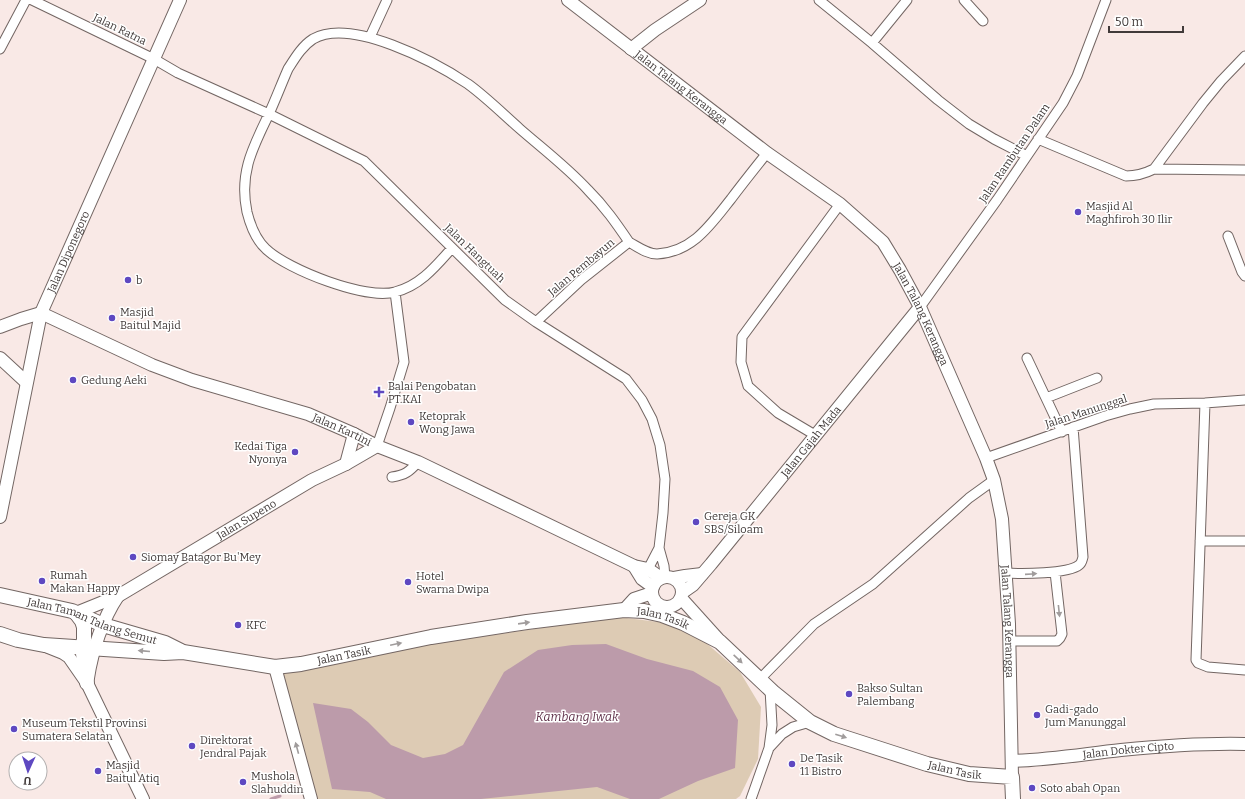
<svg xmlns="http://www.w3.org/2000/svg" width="1245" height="799" font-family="Bitter,serif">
  <rect width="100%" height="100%" fill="#f9e9e6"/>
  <path fill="#ddcbb4" d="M619 617 666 623 705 642 740 672 761 707 758 759 740 796 736 799H315L282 673 408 647Z"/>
  <path fill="#bc9baa" d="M606 644 647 659 693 671 720 687 738 720 735 768 698 781 659 799H630L597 787 481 799H386L370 792 332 789 313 703 351 709 368 722 391 745 423 758 445 754 463 745 504 672 538 650 572 645Z"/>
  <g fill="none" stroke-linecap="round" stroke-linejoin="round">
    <path stroke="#bc9baa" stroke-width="3" d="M271 799 280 796"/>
    <defs>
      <path id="street" d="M32 0 154 59 178 73 269 114 364 161 505 300 536 322 626 379 642 400 652 419 660 445 665 479 663 513 659 548 646 573
        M819 0 872 43 938 100 969 124 994 139 1027 156
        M964 0 983 21
        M370 37 387 0
        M872 43 907 0
        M0 49 26 0
        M1038 139 1126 176C1137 176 1144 174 1154 169L1203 103 1221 81 1245 56
        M1154 169 1245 170
        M1228 236 1242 272 1245 276
        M452 248C436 266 420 286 395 292 366 300 288 270 266 249 256 240 250 224 247 212 239 174 252 149 268 116 275 101 281 85 288 69 295 58 302 46 313 39 351 17 435 62 468 84 486 97 503 114 520 129 543 149 568 168 588 190 605 207 616 223 629 242
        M920 307 997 200 1063 103 1077 76 1106 0
        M536 322 581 280 629 242C638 247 647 254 657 254 693 252 711 224 731 199 743 183 755 168 767 153
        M1027 358 1062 432
        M1046 398 1097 378
        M1205 403 1196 660 1198 663 1208 667 1245 670
        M815 435 778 413 748 386 741 362 742 337 840 204
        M377 446 390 408 404 362 395 292
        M986 458 1105 416 1130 409 1154 404 1205 403 1245 400
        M392 477C405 475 409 472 418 462
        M1200 541H1245
        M659 548 664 566 665 577
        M1006 573C1021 574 1068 574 1079 565 1082 563 1082 560 1083 557L1073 427
        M1009 641H1057L1060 638 1062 634 1055 572
        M760 679 814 624 873 584 969 498 994 480
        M769 748 772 725 770 689
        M751 799 769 748 782 734 793 727 810 722"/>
      <g id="secondary">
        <path id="s1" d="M568 0 767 153 840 204 883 242 900 270 920 307 986 458 994 480 1002 519 1009 624 1012 777"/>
        <path d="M631 49 655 30 700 0"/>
        <path id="s2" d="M0 327 21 319 41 313 152 365 192 380 308 414 354 434 377 446 418 462 634 566 648 569 661 578"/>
        <path d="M0 358 26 382"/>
        <path d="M346 464 354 434"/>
        <path id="s3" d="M0 517 41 313 180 0"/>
        <path d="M634 566 642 579 653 587"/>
        <circle cx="667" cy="592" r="15"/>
        <path d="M674 578 685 576 702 574"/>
        <path id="s4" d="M683 592 693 585 711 564 920 307"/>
        <path d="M681 598 718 639"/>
        <path d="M624 610 634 599 652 593"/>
        <path id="s5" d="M76 613 118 596 312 480 346 464 377 446"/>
        <path d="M48 647 63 653 69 657 87 683 143 799"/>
        <path d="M275 667 311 799"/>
        <path d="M88 678C92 651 103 618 118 596"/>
        <path id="s6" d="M1012 761C1049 760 1084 754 1121 750 1162 746 1203 743 1245 744"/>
      </g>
      <g id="primary">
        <path id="s7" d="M0 595 72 611 103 625 165 643 181 651"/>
        <path d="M76 613 82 621 84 627V640L82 646 87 683"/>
        <path id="s8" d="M0 634 18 640 44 645 164 653 183 652 275 667 301 664 431 637 527 622 624 610 644 611 662 615 683 623 720 642 774 693 810 722 834 734 927 764 969 774 1012 777 1013 799"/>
      </g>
    </defs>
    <use href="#street" stroke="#736663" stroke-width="11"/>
    <use href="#secondary" stroke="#736663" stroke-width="14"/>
    <use href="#primary" stroke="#736663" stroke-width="16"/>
    <use href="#street" stroke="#fff" stroke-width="9"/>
    <use href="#secondary" stroke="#fff" stroke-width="12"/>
    <use href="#primary" stroke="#fff" stroke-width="14"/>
  </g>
  <defs><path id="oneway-solid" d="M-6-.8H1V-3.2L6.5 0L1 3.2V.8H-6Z"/></defs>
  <g fill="#a09c9c">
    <use href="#oneway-solid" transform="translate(1031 574) rotate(-4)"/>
    <use href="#oneway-solid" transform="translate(1059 611) rotate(84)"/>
    <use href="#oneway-solid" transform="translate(524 623) rotate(-8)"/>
    <use href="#oneway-solid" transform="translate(396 644) rotate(-12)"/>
    <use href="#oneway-solid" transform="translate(144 651) rotate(-175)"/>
    <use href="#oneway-solid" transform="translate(738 659) rotate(43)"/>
    <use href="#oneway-solid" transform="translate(841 736) rotate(18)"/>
    <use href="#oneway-solid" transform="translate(297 748) rotate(-105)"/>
  </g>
  <g fill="#5e48c1" stroke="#fff" stroke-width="1.5">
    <circle cx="1078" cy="212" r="4"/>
    <circle cx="128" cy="280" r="4"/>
    <circle cx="112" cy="318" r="4"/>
    <circle cx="73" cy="380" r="4"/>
    <path d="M377 386h4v4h4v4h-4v4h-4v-4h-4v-4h4z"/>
    <circle cx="411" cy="422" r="4"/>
    <circle cx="295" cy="452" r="4"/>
    <circle cx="696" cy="522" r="4"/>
    <circle cx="133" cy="557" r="4"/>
    <circle cx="42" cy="581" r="4"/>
    <circle cx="408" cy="582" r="4"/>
    <circle cx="238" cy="625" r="4"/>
    <circle cx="849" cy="694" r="4"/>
    <circle cx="1037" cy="715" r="4"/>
    <circle cx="14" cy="729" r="4"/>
    <circle cx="192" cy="746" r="4"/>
    <circle cx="792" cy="764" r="4"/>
    <circle cx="98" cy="771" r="4"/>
    <circle cx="243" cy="782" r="4"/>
    <circle cx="1032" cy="788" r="4"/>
  </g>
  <g text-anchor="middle" stroke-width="3" stroke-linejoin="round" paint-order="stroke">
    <g font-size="11" fill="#413a39" stroke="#fff">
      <text transform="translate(120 29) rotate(26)" y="4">Jalan Ratna</text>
      <text dy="4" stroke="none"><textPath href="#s1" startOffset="143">Jalan Talang Kerangga</textPath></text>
      <text transform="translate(1014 153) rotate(-56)" y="4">Jalan Rambutan Dalam</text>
      <text dy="4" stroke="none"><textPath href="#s3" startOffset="275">Jalan Diponegoro</textPath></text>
      <text transform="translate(475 253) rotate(44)" y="4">Jalan Hangtuah</text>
      <text transform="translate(581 267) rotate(-40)" y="4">Jalan Pembayun</text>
      <text dy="4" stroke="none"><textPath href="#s1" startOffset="479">Jalan Talang Kerangga</textPath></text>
      <text transform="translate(1086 411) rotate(-18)" y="4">Jalan Manunggal</text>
      <text dy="4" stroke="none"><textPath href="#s2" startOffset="367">Jalan Kartini</textPath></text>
      <text dy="4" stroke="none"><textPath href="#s4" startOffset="198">Jalan Gajah Mada</textPath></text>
      <text dy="4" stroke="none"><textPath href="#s5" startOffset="195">Jalan Supeno</textPath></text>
      <text dy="4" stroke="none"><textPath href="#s8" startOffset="672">Jalan Tasik</textPath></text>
      <text dy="4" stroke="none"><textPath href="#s7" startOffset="96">Jalan Taman Talang Semut</textPath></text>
      <text dy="4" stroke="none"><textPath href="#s1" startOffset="803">Jalan Talang Kerangga</textPath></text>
      <text dy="4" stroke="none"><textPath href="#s8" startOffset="348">Jalan Tasik</textPath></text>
      <text dy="4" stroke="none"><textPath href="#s6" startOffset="117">Jalan Dokter Cipto</textPath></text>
      <text dy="4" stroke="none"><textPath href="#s8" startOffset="1008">Jalan Tasik</textPath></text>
    </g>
    <g font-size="11" fill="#413a39" stroke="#fff" text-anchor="start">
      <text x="1086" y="210">Masjid Al<tspan x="1086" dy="13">Maghfiroh 30 Ilir</tspan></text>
      <text x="136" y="284">b</text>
      <text x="120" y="316">Masjid<tspan x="120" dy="13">Baitul Majid</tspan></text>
      <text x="81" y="384">Gedung Aeki</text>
      <text x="388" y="390">Balai Pengobatan<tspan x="388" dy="13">PT.KAI</tspan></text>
      <text x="419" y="420">Ketoprak<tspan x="419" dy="13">Wong Jawa</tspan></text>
      <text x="287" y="450" text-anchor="end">Kedai Tiga<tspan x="287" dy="13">Nyonya</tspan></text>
      <text x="704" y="520">Gereja GK<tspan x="704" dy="13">SBS/Siloam</tspan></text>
      <text x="141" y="561">Siomay Batagor Bu'Mey</text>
      <text x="50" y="579">Rumah<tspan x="50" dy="13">Makan Happy</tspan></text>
      <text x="416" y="580">Hotel<tspan x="416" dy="13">Swarna Dwipa</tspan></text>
      <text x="246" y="629">KFC</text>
      <text x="857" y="692">Bakso Sultan<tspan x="857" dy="13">Palembang</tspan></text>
      <text x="1045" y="713">Gadi-gado<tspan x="1045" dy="13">Jum Manunggal</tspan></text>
      <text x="22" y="727">Museum Tekstil Provinsi<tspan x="22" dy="13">Sumatera Selatan</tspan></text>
      <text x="200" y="744">Direktorat<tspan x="200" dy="13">Jendral Pajak</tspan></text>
      <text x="800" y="762">De Tasik<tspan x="800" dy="13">11 Bistro</tspan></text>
      <text x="106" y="769">Masjid<tspan x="106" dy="13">Baitul Atiq</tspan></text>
      <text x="251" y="780">Mushola<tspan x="251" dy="13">Slahuddin</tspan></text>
      <text x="1040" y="792">Soto abah Opan</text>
    </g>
    <g font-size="12" font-style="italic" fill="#61334b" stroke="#fff">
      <text x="577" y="721">Kambang Iwak</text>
    </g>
  </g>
  <g transform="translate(28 771) rotate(183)"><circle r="19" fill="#ffffff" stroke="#b3b0b0"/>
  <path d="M0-3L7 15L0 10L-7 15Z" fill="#5e48c1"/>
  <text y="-6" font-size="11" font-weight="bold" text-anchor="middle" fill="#413a39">U</text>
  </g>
  <path d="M1109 26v6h74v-6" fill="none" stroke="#413a39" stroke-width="2"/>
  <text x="1115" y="26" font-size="12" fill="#413a39" stroke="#ffffff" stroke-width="3" paint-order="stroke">50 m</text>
</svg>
